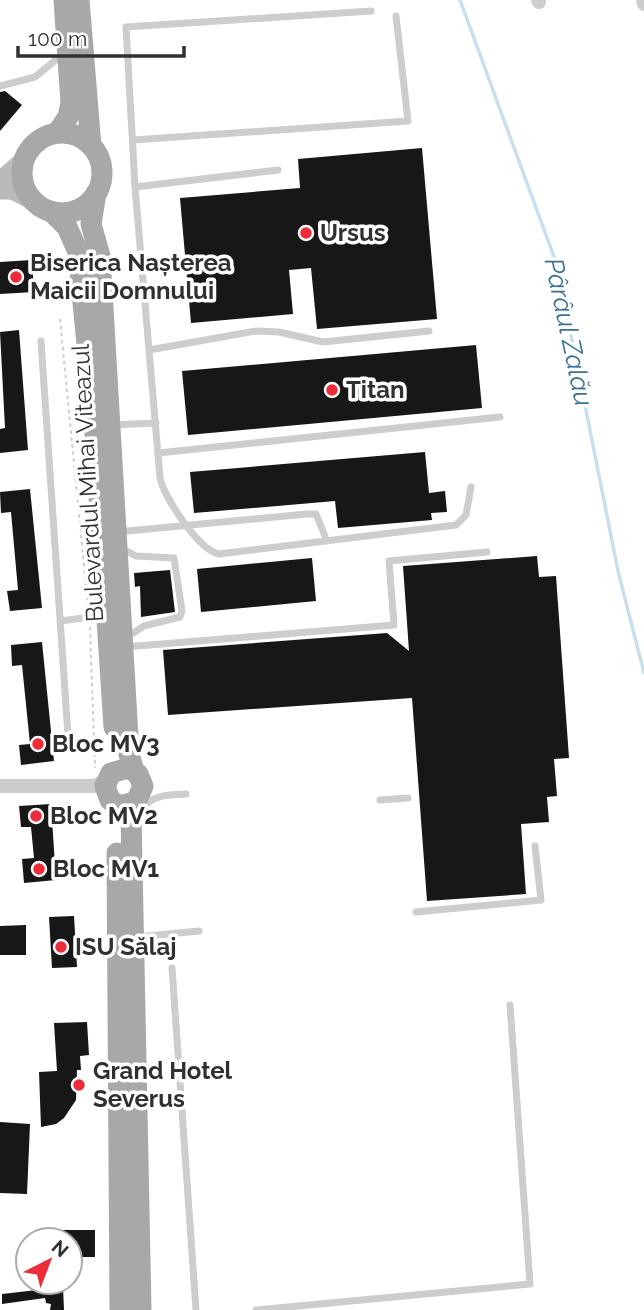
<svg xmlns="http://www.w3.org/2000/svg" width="644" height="1310" font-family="Raleway,sans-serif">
  <rect width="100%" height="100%" fill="#fff"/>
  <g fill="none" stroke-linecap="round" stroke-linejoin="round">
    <path stroke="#c9dfee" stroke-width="3.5" d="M460 0 557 265 618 571 644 673"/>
  </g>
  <path fill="#171717" d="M5 91 22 105 0 131V92Z
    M422 148 437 319 317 329 311 268 289 270 293 314 191 323 180 198 300 188 298 159Z
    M32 260 34 292 0 294V262Z
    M19 330 28 450 0 453V429L5 428 0 332Z
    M476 345 482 408 188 435 182 371Z
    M425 452 429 493 445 491 447 512 431 513 432 520 338 528 335 501 194 513 190 472Z
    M30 489 42 608 10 611 7 591 18 590 11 512 1 513 0 492Z
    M537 556 539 577 556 576 569 758 554 759 557 796 547 797 549 822 521 824 526 894 427 901 412 698 168 715 163 650 387 633 409 651 403 566Z
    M312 558 316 601 201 612 197 569Z
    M170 570 175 612 141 617 140 586 135 587 134 573Z
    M42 642 54 761 21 765 19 745 30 744 22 665 12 666 11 645Z
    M51 804 56 880 24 883 22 859 34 858 31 827H21L19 806Z
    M74 916 77 967 52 968 49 917Z
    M26 925V955H0V926Z
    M87 1022 89 1055 80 1056 81 1070H77L76 1100 64 1118 56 1124 41 1127 39 1072 57 1071 54 1023Z
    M0 1122 30 1124 27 1194 0 1193Z
    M43 1230H95V1257H70V1240H43Z
    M63 1287 64 1310H50L51 1304 46 1303 45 1298 2 1304V1294Z"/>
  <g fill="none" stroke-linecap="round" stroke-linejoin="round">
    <path stroke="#cdcdcd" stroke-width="2" stroke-dasharray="3.5 3.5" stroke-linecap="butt" d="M60 319 88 607
      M90 627 95 768"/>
    <path stroke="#cdcdcd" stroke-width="7" d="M371 11 126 27 135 187 160 478C165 499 199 550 219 554L456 525 466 515 471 487
      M0 86 35 77 64 53
      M133 140 408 121 396 16
      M135 187 278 170
      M41 341 69 750
      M149 350 256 331 279 332 323 342 429 331
      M112 425 156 423
      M158 453 500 417
      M117 532 307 514H316L327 541
      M121 548 136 556 174 558 182 611 180 617 144 626 127 637
      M60 621 106 615
      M125 647 394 625 389 561 487 552
      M380 800 408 798
      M143 808C153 794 170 795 186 794
      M416 912 541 900 535 846
      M137 937 199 931
      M172 968 196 1310
      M256 1310 530 1284 510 1005"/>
    <path stroke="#cdcdcd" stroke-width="14" d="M538 0 539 2
      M643 0 644 4
      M0 786H95L106 780"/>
    <path stroke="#bababa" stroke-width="19" d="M0 181 23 161
      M0 190H12L32 200"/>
    <path stroke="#a8a8a8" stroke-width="21" d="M79 0 91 146
      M57 133 68 117 71 103 64 0
      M22 173a40 40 0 1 1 80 0a40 40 0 1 1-80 0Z
      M96 193 91 224 100 256 129 754 134 771
      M51 211 67 227 78 252 93 405 114 727
      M135 802 120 806 110 800 105 786 111 773 128 768 138 774 143 786 131 814 141 1310
      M117 853 120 1310"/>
  </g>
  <g fill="#ee2b39" stroke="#fff" stroke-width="2.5">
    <circle cx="306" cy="233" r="7"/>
    <circle cx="16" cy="277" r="7"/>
    <circle cx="332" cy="390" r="7"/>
    <circle cx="38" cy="744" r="7"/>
    <circle cx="36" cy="816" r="7"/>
    <circle cx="39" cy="869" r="7"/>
    <circle cx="61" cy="947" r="7"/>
    <circle cx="79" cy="1085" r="7"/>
  </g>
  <g text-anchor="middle" stroke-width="7" stroke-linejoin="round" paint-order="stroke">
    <g font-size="24" font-weight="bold" fill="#303030" stroke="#fff" text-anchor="start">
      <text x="320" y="241">Ursus</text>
      <text x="30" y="271">Biserica Nașterea<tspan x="30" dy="28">Maicii Domnului</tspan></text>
      <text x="346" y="398">Titan</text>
      <text x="52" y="752">Bloc MV3</text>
      <text x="50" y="824">Bloc MV2</text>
      <text x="53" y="877">Bloc MV1</text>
      <text x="75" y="955">ISU Sălaj</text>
      <text x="93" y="1079">Grand Hotel<tspan x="93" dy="28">Severus</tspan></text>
    </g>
    <g font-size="24" fill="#303030" stroke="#fff">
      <text transform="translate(88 483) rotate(-93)" y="8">Bulevardul Mihai Viteazul</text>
    </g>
    <g font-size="26" font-style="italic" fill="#397297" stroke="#fff">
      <text transform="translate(569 332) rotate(78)" y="9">Pârâul Zalău</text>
    </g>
  </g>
  <g transform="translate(49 1261) rotate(42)"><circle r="33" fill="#ffffff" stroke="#acacac" stroke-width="2"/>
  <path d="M0-5L12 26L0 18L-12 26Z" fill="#ee2b39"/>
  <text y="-10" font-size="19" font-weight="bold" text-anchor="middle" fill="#303030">N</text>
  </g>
  <path d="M18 46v10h166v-10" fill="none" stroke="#303030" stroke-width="3.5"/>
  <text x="28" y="46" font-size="21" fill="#303030" stroke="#ffffff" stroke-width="5" paint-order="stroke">100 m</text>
</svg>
